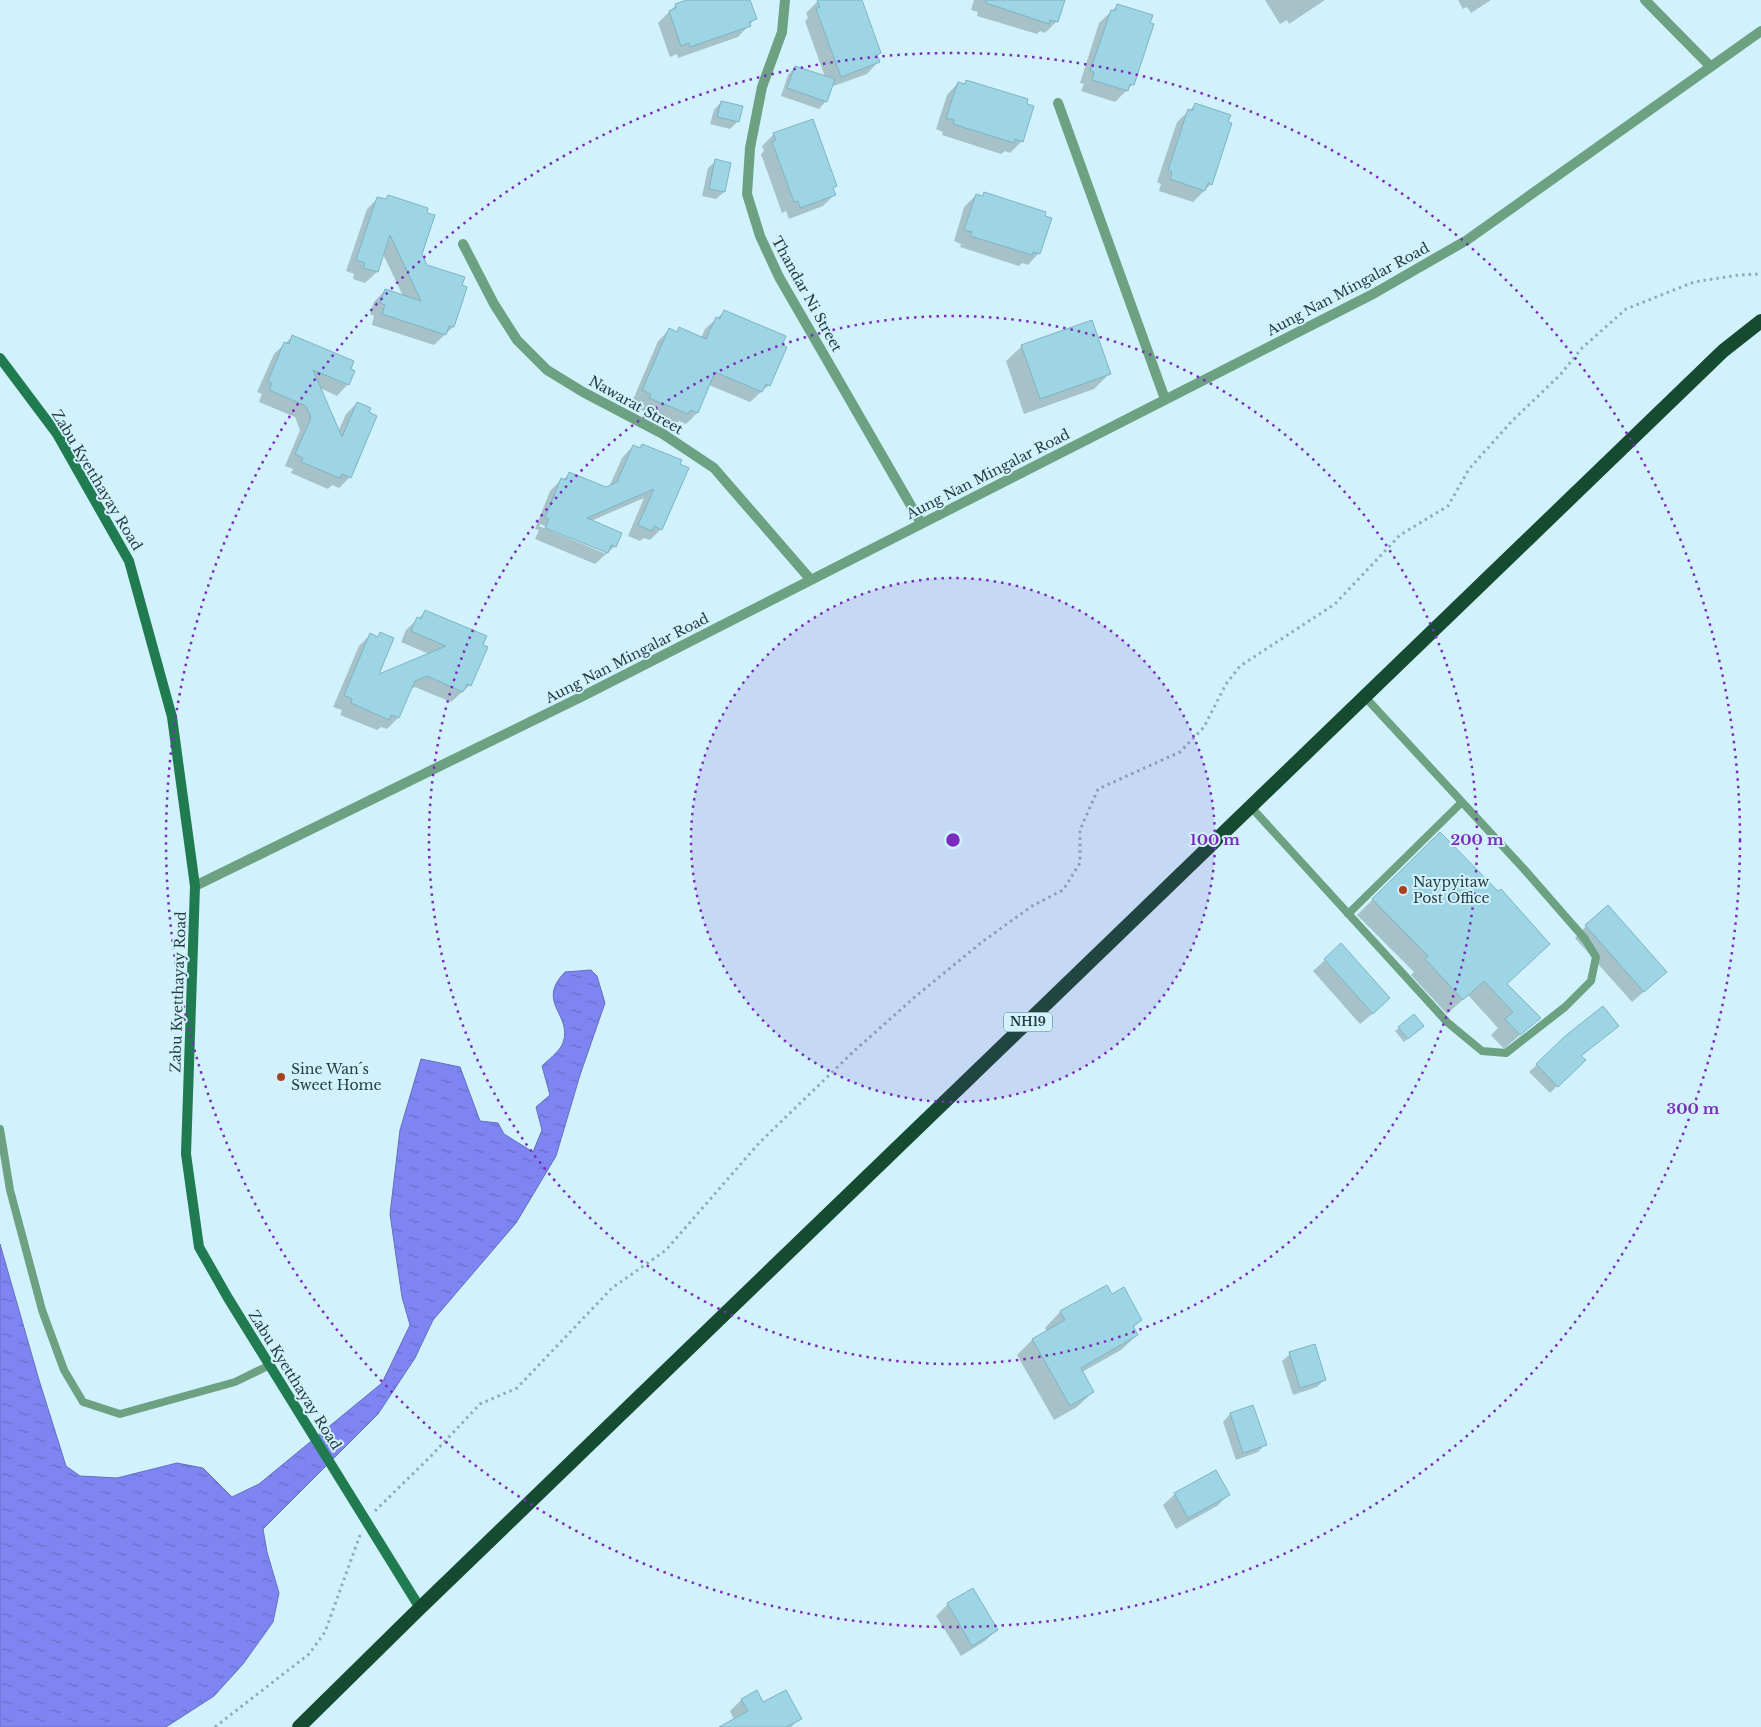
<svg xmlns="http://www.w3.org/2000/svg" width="1761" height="1727" font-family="'Libre Baskerville',serif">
  <defs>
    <pattern id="water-ripples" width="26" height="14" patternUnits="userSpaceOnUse" patternTransform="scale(1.25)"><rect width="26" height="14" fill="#7e85f2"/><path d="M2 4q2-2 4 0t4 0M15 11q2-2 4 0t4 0" fill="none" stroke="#676ec6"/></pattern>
  </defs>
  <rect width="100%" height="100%" fill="#d1f2fc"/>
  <path fill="url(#water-ripples)" stroke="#646fbe" d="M591 970 597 976 605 1003 580 1075 556 1156 516 1223 433 1320 415 1358 378 1414 263 1529 267 1552 279 1593 273 1622 243 1664 214 1696 166 1727H0V1244L39 1380 66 1466 80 1476 117 1478 177 1463 203 1468 232 1497 259 1484 382 1383 410 1325 402 1297 390 1214 400 1130 421 1059 460 1067 480 1121 498 1123 504 1134 533 1152 542 1130 536 1107 550 1095 542 1066C548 1060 560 1051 563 1043 573 1014 535 1003 565 972Z"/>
  <path fill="#0003" fill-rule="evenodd" d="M691 0H749L755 19 738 37 678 58 677 54 670 57 658 23 675 6Z
    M821 0H860L879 53 876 56 878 62 867 74 831 87 826 101 819 109 781 96 788 75 795 67 825 77 805 21 808 18 806 13 818 1Z
    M974 0H1064L1057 21 1045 33 1040 31 1037 34 977 16 978 12 971 10Z
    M1265 0H1325L1289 24 1287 20 1280 24Z
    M1458 0H1491L1471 13 1467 7 1463 9Z
    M1118 5 1133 84 1115 102 1081 91 1084 84 1080 83 1099 23Z
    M967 82 1022 141 1010 153 1005 151 1001 154 942 135 943 132 936 129 947 95 958 83 963 85Z
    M721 102 738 121 730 129 710 124 714 110Z
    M1195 105 1211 184 1193 202 1159 191 1161 184 1157 182 1177 122Z
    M774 134 836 186 832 189 834 195 823 206 789 219 786 211 782 213 761 154 764 151 762 146Z
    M716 161 730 164 724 192 716 199 702 196 708 168Z
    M985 194 1039 253 1028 265 1022 263 1019 266 960 247 961 244 954 241 964 207 976 195 981 197Z
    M388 197 421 254 453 327 434 345 372 325 374 316 370 314 374 302 385 290 403 296 383 254 377 272 365 283 353 279 354 274 346 271 367 209 378 198 385 200Z
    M724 312 769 385 750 402 709 385 697 413 686 424 679 421 676 425 639 409 640 405 632 402 658 341 669 330 676 332 679 329 701 338 705 329Z
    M293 336 349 370 348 384 337 396 320 388 338 432 346 414 357 403 350 477 339 488 332 485 328 489 291 473 293 469 285 466 300 430 295 417 259 402 262 394 257 392 274 354Z
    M1022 346 1109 374 1094 389 1024 414 1006 361Z
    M643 445 680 461 661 529 650 540 644 538 640 541 628 536 644 498 591 521 615 546 595 564 535 539 539 530 535 529 550 491 561 480H563L569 474 606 489 609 487 622 458 633 446 639 449ZM540 524 606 552 604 553 539 526Z
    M425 612 470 685 451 702 415 687 411 689 398 718 387 729 381 727 377 730 340 715 342 710 333 707 359 646 370 635 377 638 381 634 377 677 429 654 401 642 406 630Z
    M1440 833 1506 984 1539 1018 1504 1049 1491 1035 1498 1028 1468 995 1447 1014 1411 975 1414 972 1357 915Z
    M1586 926 1654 983 1632 1002 1575 938Z
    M1325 960 1377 1010 1360 1024 1313 971Z
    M1617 1026 1580 1057 1584 1060 1550 1093 1529 1072 1565 1038Z
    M1399 1028 1419 1030 1404 1042 1395 1031Z
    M1106 1286 1112 1295 1141 1320 1133 1328 1137 1335 1121 1350 1082 1372 1093 1392 1077 1407 1054 1420 1017 1355 1032 1340 1047 1332 1045 1328 1060 1312Z
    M1290 1354 1324 1380 1317 1387 1293 1395 1282 1361Z
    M1252 1406 1265 1445 1258 1452 1236 1460 1223 1422 1230 1414Z
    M1175 1494 1228 1495 1217 1506 1176 1529 1163 1505Z
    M948 1604 997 1630 985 1641 961 1656 936 1616Z
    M756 1692 763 1704 800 1718 791 1727H724L734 1720 730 1711 741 1700Z"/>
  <path fill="#9dd5e5" stroke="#7db4c4" d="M687 0H750L757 19 749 22 751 26 690 47 689 43 681 46 669 11 676 8 675 4Z
    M817 0H862L881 53 877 55 880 62 841 77 816 9 820 7Z
    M986 0H1065L1058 22 1050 20 1049 24 986 3Z
    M1117 4 1153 15 1150 23 1154 24 1134 85 1130 84 1128 91 1092 80 1094 72 1090 71 1111 10 1115 11Z
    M795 66 835 79 827 102 787 88Z
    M966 80 1028 99 1027 104 1034 106 1023 142 1015 139 1014 143 953 124 954 120 946 118 958 82 965 84Z
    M721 101 743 106 739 122 717 117Z
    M1195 103 1231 115 1228 122 1232 123 1212 185 1208 183 1205 191 1170 179 1172 172 1168 170 1188 109 1192 111Z
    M813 119 837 186 833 188 836 195 800 208 798 201 794 202 772 142 776 140 773 133Z
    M715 159 731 163 725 192 709 189Z
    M984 192 1046 212 1045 216 1052 218 1040 254 1033 252 1032 255 970 236 972 232 964 230 976 194 983 196Z
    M388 195 428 208 427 213 435 215 422 254 427 265 465 277 462 285 467 287 463 300 454 327 449 326 446 335 382 314 385 305 380 303 385 289 421 301 390 235 378 272 363 268 365 263 356 260 377 197 386 199Z
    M724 310 786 336 782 345 787 347 770 386 766 384 762 392 715 372 698 413 690 410 688 414 649 398 651 394 642 390 669 328 677 332 679 327 706 339 716 317 720 319Z
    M1092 320 1111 374 1040 399 1021 345Z
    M292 335 354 361 351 369 355 371 349 385 313 370 342 437 357 402 371 408 369 412 377 416 351 478 342 474 340 478 301 462 303 458 295 454 311 418 306 406 269 390 272 383 268 381 284 342 289 344Z
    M642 444 682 460 680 464 689 468 662 530 654 526 652 531 638 525 654 489 587 518 622 533 616 547 611 545 608 553 545 528 549 519 545 518 561 478 566 480 569 472 606 487 617 482 633 445 640 448Z
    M425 610 487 636 483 645 488 647 471 686 467 684 463 692 427 676 415 681 399 718 391 715 389 720 351 703 352 699 344 695 370 633 378 637 380 632 394 638 379 674 446 646 411 631 417 617 421 619Z
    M1440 832 1498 891 1501 889 1550 944 1507 984 1541 1018 1520 1035 1505 1019 1513 1012 1484 981 1463 1000 1425 959 1428 956 1372 899Z
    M1608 905 1667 972 1644 992 1585 925Z
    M1341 943 1390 998 1373 1014 1324 959Z
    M1603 1006 1619 1026 1581 1056 1586 1060 1558 1087 1536 1064 1564 1037Z
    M1414 1014 1424 1026 1408 1039 1398 1027Z
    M1107 1285 1112 1294 1124 1287 1142 1320 1133 1326 1138 1335 1081 1368 1094 1392 1070 1406 1032 1339 1065 1320 1060 1311Z
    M1315 1344 1326 1380 1300 1388 1289 1352Z
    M1253 1405 1267 1445 1243 1453 1230 1413Z
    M1216 1470 1230 1495 1188 1518 1174 1493Z
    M973 1588 998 1630 972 1646 947 1603Z
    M757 1690 763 1702 786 1690 802 1719 786 1727H719L748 1711 741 1699Z"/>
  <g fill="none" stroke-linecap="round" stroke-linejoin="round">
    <path stroke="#90adb6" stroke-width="3" stroke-dasharray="2.5 4" stroke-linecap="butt" d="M375 1511 431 1456 480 1404 517 1388 612 1288 666 1250 759 1143 853 1052 916 996 982 942 1032 906 1063 890 1080 863V830L1098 789 1180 752 1204 727 1226 684 1240 666 1335 604 1400 535 1448 506 1469 469 1512 421 1560 375 1582 348 1626 309 1694 282 1739 275 1761 274
      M215 1727 309 1654 325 1632 360 1535"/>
    <path stroke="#6ca182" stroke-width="8" d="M1251 807 1447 1022 1482 1051 1506 1053 1565 1007 1591 981 1596 957 1585 939 1523 868 1365 697
      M1348 914 1462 802
      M0 1129 10 1190 42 1310 64 1370 83 1402 120 1414 235 1382 270 1365"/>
    <path stroke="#6ca182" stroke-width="10" d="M785 0 782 32 762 87 750 148 747 194 760 236 779 277 921 523
      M1645 0 1711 67
      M1058 103 1165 399
      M463 244 494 304 517 340 547 370 583 392 663 434 714 468 811 580
      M195 886 585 695 1373 294 1467 240 1761 31"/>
    <path stroke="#207c50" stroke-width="10" d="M0 358 57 434 129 561 172 717 195 886 186 1154 199 1247 228 1298 420 1608"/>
    <path stroke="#154b31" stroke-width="14" d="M299 1727 420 1608 1723 351 1761 321"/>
  </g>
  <circle cx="953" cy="840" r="262" fill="#7b2cbf" fill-opacity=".12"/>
  <g fill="none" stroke="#7b2cbf" stroke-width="2.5" stroke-dasharray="2.5 5">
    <circle cx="953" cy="840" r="262"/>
    <circle cx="953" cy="840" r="524"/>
    <circle cx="953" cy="840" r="787"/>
  </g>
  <g fill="#aa4220" stroke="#d1f2fc" stroke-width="2">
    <circle cx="1403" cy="890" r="5"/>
    <circle cx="281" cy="1077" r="5"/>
  </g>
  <g text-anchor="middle" stroke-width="4" stroke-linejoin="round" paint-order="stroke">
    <rect fill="#d1f2fc" stroke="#59737a" stroke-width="1" x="1004" y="1012.5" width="48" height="19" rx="4"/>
    <g font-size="12" font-weight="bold" fill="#263c43">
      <text x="1028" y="1026">NH19</text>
    </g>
    <g font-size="14" fill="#263c43" stroke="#d1f2fc">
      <text transform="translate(1348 289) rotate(-28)" y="5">Aung Nan Mingalar Road</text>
      <text transform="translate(807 294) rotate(61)" y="5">Thandar Ni Street</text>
      <text transform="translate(636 405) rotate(29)" y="5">Nawarat Street</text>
      <text transform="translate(988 474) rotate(-27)" y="5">Aung Nan Mingalar Road</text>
      <text transform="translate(97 480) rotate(59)" y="5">Zabu Kyetthayay Road</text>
      <text transform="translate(627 658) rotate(-27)" y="5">Aung Nan Mingalar Road</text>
      <text transform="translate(178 992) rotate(-88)" y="5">Zabu Kyetthayay Road</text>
      <text transform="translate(295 1380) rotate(58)" y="5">Zabu Kyetthayay Road</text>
    </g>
    <g font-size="14" fill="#263c43" stroke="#d1f2fc" text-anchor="start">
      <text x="1413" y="887">Naypyitaw<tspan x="1413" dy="16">Post Office</tspan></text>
      <text x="291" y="1074">Sine Wan´s<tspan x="291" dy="16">Sweet Home</tspan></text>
    </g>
  </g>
  <circle cx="953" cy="840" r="8" fill="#7b2cbf" stroke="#d1f2fc" stroke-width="2.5"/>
  <g font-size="15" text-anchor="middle" font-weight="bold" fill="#7b2cbf" stroke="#d1f2fc" stroke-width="4" stroke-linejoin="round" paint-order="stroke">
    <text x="1215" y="845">100 m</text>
    <text x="1477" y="845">200 m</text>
    <text x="1693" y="1114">300 m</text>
  </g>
</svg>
